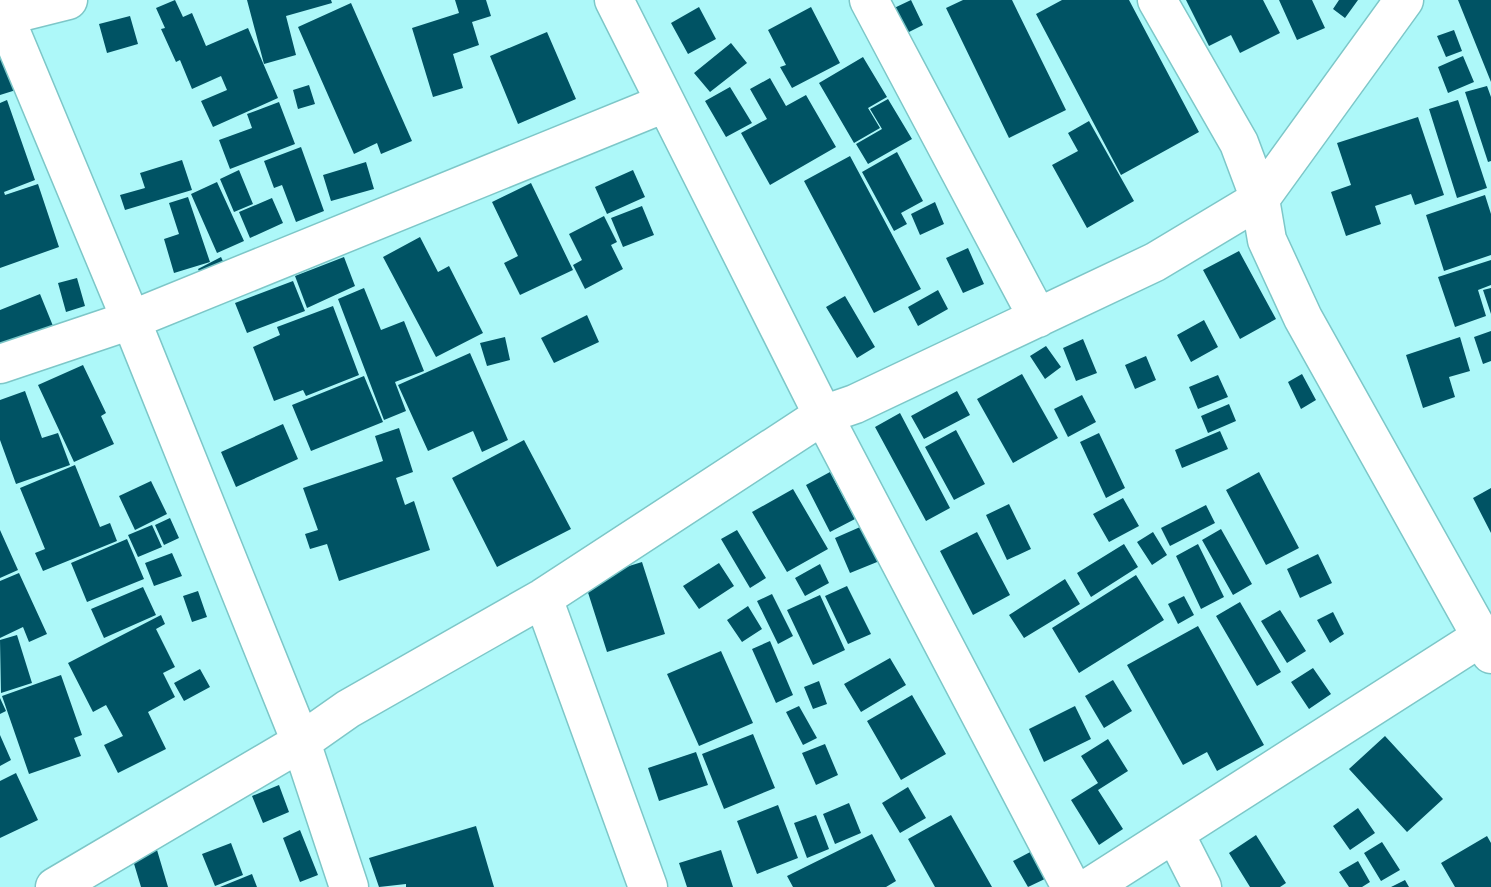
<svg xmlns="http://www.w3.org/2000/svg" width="1491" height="887" font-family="'Space Grotesk',sans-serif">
  <rect width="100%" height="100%" fill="#adf8f9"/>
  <path fill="#005364" d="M175 0 183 17 192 13 206 46 248 28 278 98 213 127 201 101 227 90 221 76 192 89 180 60 176 62 161 29 165 28 156 8Z
    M247 0H331L332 3 286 16 296 55 264 64Z
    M455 0H486L491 16 472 22 479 45 453 54 463 88 433 97 412 28 459 13Z
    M911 0 923 25 905 34 892 9Z
    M963 0H1012L1066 110 1009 138 946 8Z
    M1062 0H1129L1199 132 1121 175 1036 14Z
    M1186 0H1263L1280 33 1240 53 1231 35 1209 46Z
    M1279 0H1312L1325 28 1297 40Z
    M1339 0H1358L1345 18 1333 9Z
    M1458 0H1491V82Z
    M351 3 412 141 381 154 377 143 354 154 298 27Z
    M699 7 716 39 688 54 671 23Z
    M811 7 840 63 792 88 780 67 786 65 768 30Z
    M130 16 138 44 107 53 99 24Z
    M1454 30 1462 51 1446 57 1437 36Z
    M547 32 576 99 518 124 490 56Z
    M0 36 16 90 0 95Z
    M731 43 747 63 710 92 694 73Z
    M1463 56 1474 82 1448 93 1438 67Z
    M863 57 887 97 868 108 880 128 854 143 819 83Z
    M770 78 786 106 806 95 836 147 770 185 741 133 767 119 750 89Z
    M309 85 315 104 298 109 293 90Z
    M1487 86 1491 97V161L1488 162 1465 92Z
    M730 87 752 123 726 137 705 101Z
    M888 99 912 139 868 164 856 144 882 129 870 109Z
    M7 100 35 180 4 192 5 195 38 184 59 247 0 268V103Z
    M1458 100 1487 188 1457 198 1429 109Z
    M279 102 295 144 230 169 219 140 252 128 247 114Z
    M1418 117 1444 195 1415 205 1411 194 1375 206 1381 224 1346 236 1331 192 1351 185 1337 143Z
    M1089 121 1134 201 1087 228 1052 165 1078 151 1068 133Z
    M301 147 324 211 296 222 282 185 274 188 264 161Z
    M897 152 923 201 901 213 907 224 894 231 862 172Z
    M850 156 921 289 874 313 804 181Z
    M182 160 192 190 125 210 120 195 145 188 140 173Z
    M366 162 374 189 331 201 323 175Z
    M239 170 253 204 234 212 220 179Z
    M633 170 645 197 607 214 595 187Z
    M217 182 244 241 217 253 191 194Z
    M531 183 573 270 520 295 504 263 518 256 492 202Z
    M1485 195 1491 214V255L1444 271 1426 215Z
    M188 197 210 262 174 273 164 239 179 234 169 203Z
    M272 198 283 223 250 238 239 212Z
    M935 202 944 224 920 235 911 214Z
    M642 206 654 235 623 247 611 218Z
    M604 216 617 242 611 245 623 269 585 289 573 265 582 260 569 234Z
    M420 237 438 272 449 266 483 333 436 357 383 257Z
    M968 248 984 284 963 293 946 258Z
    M1239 251 1276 319 1240 339 1203 270Z
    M221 257 227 270 204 282 198 269Z
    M344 257 355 286 307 308 295 276Z
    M1491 260V285L1478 290 1486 316 1455 327 1438 277Z
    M77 278 85 306 66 312 58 283Z
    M293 281 305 311 247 333 235 303Z
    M364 288 381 330 404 321 424 371 395 382 406 411 384 420 338 299Z
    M1491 288V314L1483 290Z
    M938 290 948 309 918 326 908 307Z
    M40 294 53 326 0 348V310Z
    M845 296 875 347 857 358 826 307Z
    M333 306 359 375 306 396 303 390 274 401 253 347 280 335 277 327Z
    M587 315 599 342 554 363 541 338Z
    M1204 320 1218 347 1191 362 1177 335Z
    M1491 331V361L1483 364 1474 337Z
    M505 337 510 360 487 366 480 343Z
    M1460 337 1470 371 1449 377 1455 397 1423 408 1406 355Z
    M1083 339 1097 373 1076 381 1063 348Z
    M1046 346 1061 367 1045 379 1030 356Z
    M470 353 508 440 482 452 473 431 428 451 398 385Z
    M1146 356 1156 380 1135 389 1125 365Z
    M83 365 106 413 101 416 114 444 74 462 38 385Z
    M1022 374 1058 438 1013 463 977 399Z
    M1302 374 1316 400 1301 409 1288 382Z
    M1218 375 1228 397 1198 409 1189 387Z
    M364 376 383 422 311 451 292 405Z
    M25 391 42 438 58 433 70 465 16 484 0 440V400Z
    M957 391 970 415 924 439 911 416Z
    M1082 395 1096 422 1068 437 1054 409Z
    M1229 404 1236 421 1208 433 1201 416Z
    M900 413 950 508 926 521 875 427Z
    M283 424 298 459 236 487 221 452Z
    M399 428 413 472 396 478 405 505 414 501 430 550 339 581 327 544 310 549 305 534 318 530 303 488 383 461 375 436Z
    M956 430 985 484 954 500 925 447Z
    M1220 431 1228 449 1182 468 1175 450Z
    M1099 433 1125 488 1106 498 1080 442Z
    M524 440 571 529 497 567 452 478Z
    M75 465 100 527 110 523 117 541 43 571 35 553 45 549 20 488Z
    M830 472 855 519 830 532 806 485Z
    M1259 472 1299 548 1266 565 1226 490Z
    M151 481 167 514 135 530 119 496Z
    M1491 488V533L1473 498Z
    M793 489 828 549 787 572 752 512Z
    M1123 498 1139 526 1109 542 1093 514Z
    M1009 504 1031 549 1007 560 986 515Z
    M1206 505 1215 523 1170 546 1161 528Z
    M170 518 179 538 164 545 155 525Z
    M867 524 882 560 850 573 835 538Z
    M152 525 162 547 138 557 128 535Z
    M1221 529 1252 584 1233 595 1202 540Z
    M0 530 18 570 0 578Z
    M737 530 766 578 750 588 721 539Z
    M977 532 1010 595 973 615 940 551Z
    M1153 532 1167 555 1152 565 1137 542Z
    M127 539 144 579 87 602 71 563Z
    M1124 544 1138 567 1091 597 1077 573Z
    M1198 544 1224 597 1201 609 1176 556Z
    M172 553 182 576 154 586 145 563Z
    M1318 554 1332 583 1300 598 1287 569Z
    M642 562 665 634 607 652 584 580Z
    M719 563 734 586 699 609 683 586Z
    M820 564 829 583 805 596 795 578Z
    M19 573 47 634 29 642 23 627 0 638V581Z
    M1136 575 1164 620 1079 673 1052 628Z
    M1065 579 1080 604 1024 638 1009 615Z
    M847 586 871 634 848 644 825 596Z
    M143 587 156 615 104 638 91 609Z
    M198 591 207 617 192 622 183 596Z
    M772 594 793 636 778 644 757 601Z
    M820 595 845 650 813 665 787 610Z
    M1184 596 1194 615 1178 624 1168 604Z
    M1240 602 1281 672 1257 686 1216 616Z
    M748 606 762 629 742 642 727 620Z
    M1280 610 1306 651 1287 663 1261 621Z
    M1333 612 1344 634 1330 643 1317 620Z
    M161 615 165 624 156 629 175 667 163 673 175 697 148 712 166 749 118 773 104 745 123 736 106 705 93 712 68 663Z
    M1198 626 1264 745 1217 771 1207 752 1183 765 1127 665Z
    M17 635 32 683 1 693 0 640Z
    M770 641 793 695 776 703 752 649Z
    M721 651 753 723 699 746 667 674Z
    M890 658 906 685 861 712 844 684Z
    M1313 668 1331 694 1309 709 1291 682Z
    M200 669 210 687 184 701 174 683Z
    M61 675 82 735 74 738 81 756 29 774 2 696Z
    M1113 680 1132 711 1104 728 1085 696Z
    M819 681 827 704 813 709 804 687Z
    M912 695 946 754 901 780 867 721Z
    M0 698 6 711 0 714Z
    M799 706 817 738 803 745 786 712Z
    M1075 706 1091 739 1044 762 1029 729Z
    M753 734 775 788 724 809 702 754Z
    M0 735 11 760 0 766Z
    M1385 736 1443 799 1407 832 1349 769Z
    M1108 739 1128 771 1098 790 1123 829 1099 845 1071 800 1098 783 1081 756Z
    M825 744 838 775 816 785 802 753Z
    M696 752 708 785 659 801 648 768Z
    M16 773 38 820 0 838V781Z
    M279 785 289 812 263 823 252 796Z
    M908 787 926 818 900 833 882 803Z
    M849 803 861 833 835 844 823 814Z
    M778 805 798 858 757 874 737 821Z
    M1358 808 1375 833 1350 850 1333 826Z
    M816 815 829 849 807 858 794 823Z
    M951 815 992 887H935L908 839Z
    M476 826 494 887H406V884L379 887 369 858Z
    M300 830 318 875 300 882 283 838Z
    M872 834 896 881 886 887H793L787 876Z
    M1256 835 1286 883 1280 887H1250L1229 853Z
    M1487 836 1491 843V887H1455L1441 863Z
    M1382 842 1400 870 1381 881 1364 853Z
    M231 843 243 875 215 886 202 854Z
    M157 850 168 887H141L132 857Z
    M721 850 733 887H687L679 863Z
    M1034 850 1049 877 1028 887 1013 861Z
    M1358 861 1370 882 1362 887H1349L1339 872Z
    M252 874 257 887H220Z
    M1405 880 1409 887H1391Z"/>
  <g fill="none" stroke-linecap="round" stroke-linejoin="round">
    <defs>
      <path id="minor" d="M614 0 823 415 1071 887
        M869 0 1038 318
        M1157 0 1239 143 1260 199 1267 240 1303 318 1491 654
        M0 6 131 320 301 742 349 887
        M0 17 68 0
        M0 364 131 320 665 103
        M543 598 648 887
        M1175 834 1202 887
        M55 887 301 742 348 709 543 598 823 415 855 404 1155 262 1260 199 1404 0
        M1090 887 1481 637"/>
    </defs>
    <use href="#minor" stroke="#7dc7c8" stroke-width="41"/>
    <use href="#minor" stroke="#fff" stroke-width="38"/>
  </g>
</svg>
